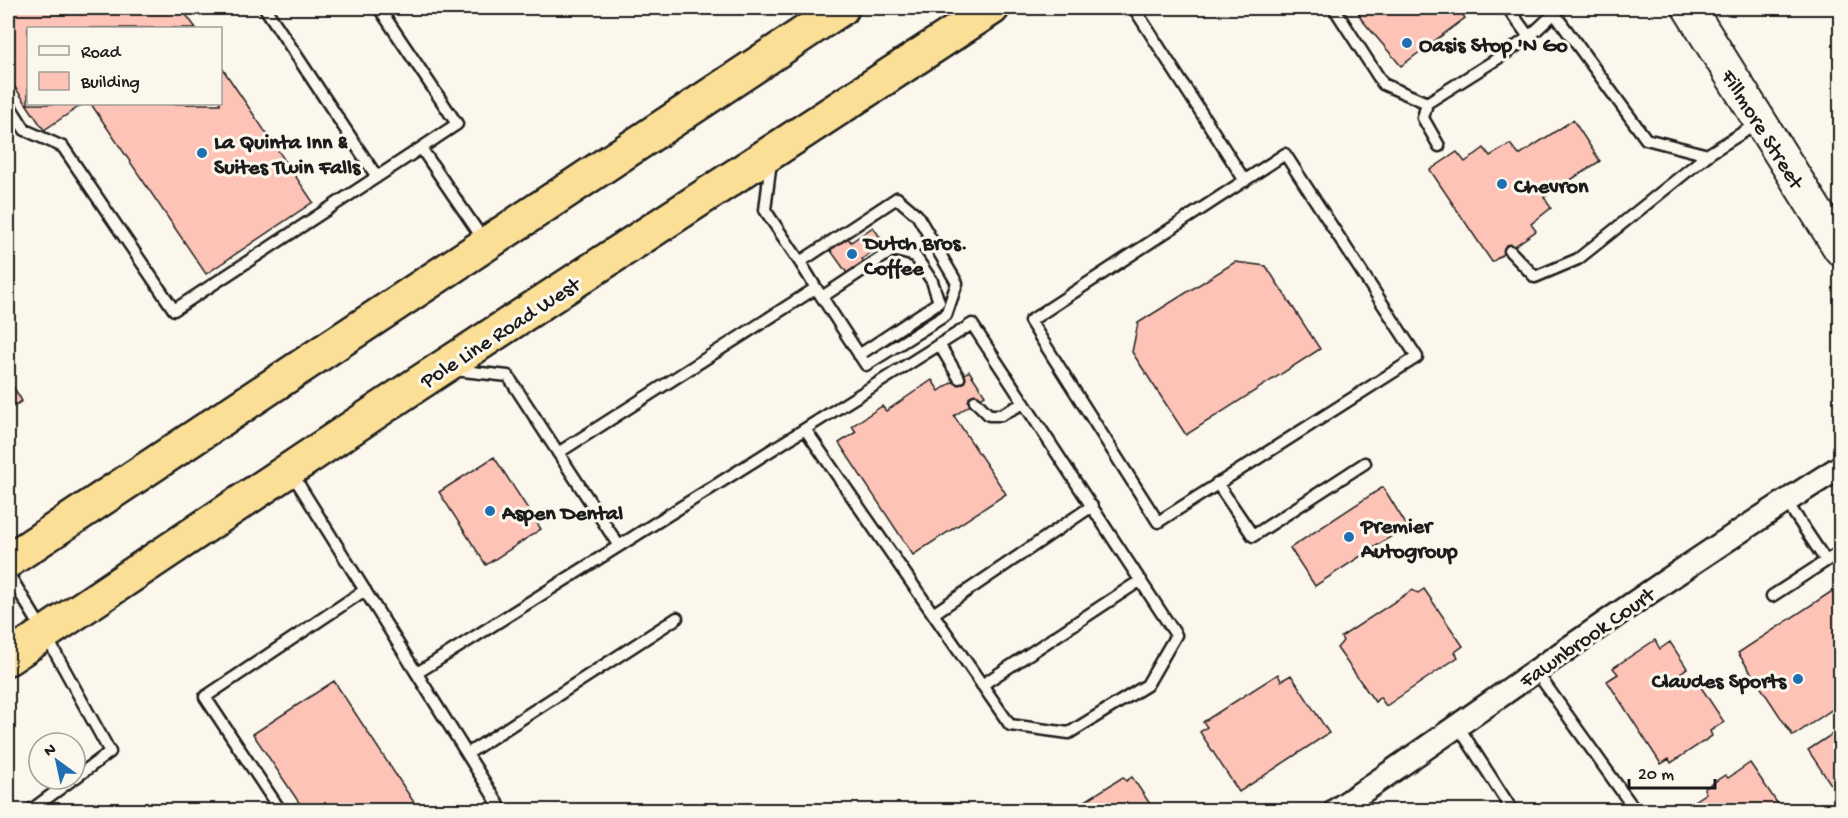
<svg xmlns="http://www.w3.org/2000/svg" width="1848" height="818" font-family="'Gochi Hand',sans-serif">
  <rect width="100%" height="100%" fill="#fbf7ec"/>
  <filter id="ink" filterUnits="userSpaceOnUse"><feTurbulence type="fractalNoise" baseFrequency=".0167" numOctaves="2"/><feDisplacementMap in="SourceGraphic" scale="12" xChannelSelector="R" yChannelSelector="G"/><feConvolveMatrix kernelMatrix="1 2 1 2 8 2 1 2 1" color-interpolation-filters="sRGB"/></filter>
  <g filter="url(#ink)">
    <path fill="#fec3b7" stroke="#1c1c1c" stroke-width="1.5" d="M9 8H181L196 28H28V104H83L44 130 8 77V14L12 12Z
      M1356 8H1458L1465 18 1401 66 1362 20Z
      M220 65 313 202 206 274 91 104H220Z
      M1573 120 1600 161 1544 197 1551 208 1531 224 1536 231 1492 262 1430 170 1457 152 1465 162 1484 148 1490 156 1510 144 1519 155Z
      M873 227 884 243 862 259 865 264 849 276 829 248 846 236 851 242Z
      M1235 262 1266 266 1320 349 1186 435 1132 352 1138 323Z
      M969 371 985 395 954 416 1006 494 913 555 839 443 856 432 852 426 882 406 886 411 932 380 939 391Z
      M8 378 22 401 8 410Z
      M494 457 541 529 486 565 439 492Z
      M1383 487 1407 526 1315 586 1290 548Z
      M1840 586V704L1793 736 1738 653Z
      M1424 589 1463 646 1455 652 1458 657 1386 706 1380 697 1375 702 1337 648 1343 641 1341 637 1412 590 1418 593Z
      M1655 640 1660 649 1670 642 1687 668 1675 677 1682 687 1695 678 1724 722 1710 731 1712 736 1671 763 1669 759 1661 764 1607 681 1618 674 1613 668Z
      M1278 674 1281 681 1291 675 1329 733 1239 792 1200 732 1207 727 1203 722Z
      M334 681 419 810H304L253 734Z
      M1840 729V798L1808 750Z
      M1750 763 1782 810H1693L1695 809 1691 803 1706 793 1704 789 1725 775 1728 778Z
      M1123 777 1126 781 1132 777 1154 810H1080L1084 808 1082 803Z"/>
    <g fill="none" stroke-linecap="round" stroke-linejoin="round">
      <defs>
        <path id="lane" d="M265 8 377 177
          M379 8 457 124 421 148
          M1134 8 1245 181
          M1334 8 1383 84 1427 103 1508 52 1529 37 1560 8
          M1508 8 1529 37
          M1554 13 1646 139 1708 155
          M8 103 25 130 63 147 174 310 421 148 485 242
          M1427 103 1423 118 1439 146
          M1285 154 1417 357 1158 522 1030 321Z
          M771 161 765 210 800 262 897 198 917 215 957 283 946 315 866 365 816 288
          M1510 251 1535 277 1578 259 1710 153 1758 123
          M822 297 893 250 915 256 932 281 939 302 859 355
          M939 344 959 378
          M454 370 508 376 619 546
          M975 401 989 415H1001L1024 403
          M558 453 816 288 800 262
          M291 472 502 810
          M1217 483 1253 536 1365 463
          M1786 501 1826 561 1840 552
          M8 573 45 634 110 752 75 778
          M1772 596 1826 561
          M933 614 1092 506
          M1535 670 1635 810
          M417 673 972 324 1176 635 1147 685 1069 733 1010 725 805 429
          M982 685 1141 580
          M1458 726 1512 810
          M467 754 677 618
          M31 810 73 779
          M280 810 205 697 365 590"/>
        <path id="street" d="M1336 810C1504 695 1667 575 1840 467"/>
        <path id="secondary" d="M1689 8 1840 249"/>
        <path id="highway" d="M8 561 842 8
          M8 658 416 385 992 8"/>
      </defs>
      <use href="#lane" stroke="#1c1c1c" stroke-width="15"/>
      <use href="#street" stroke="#1c1c1c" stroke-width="27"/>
      <use href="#secondary" stroke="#1c1c1c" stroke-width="36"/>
      <use href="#highway" stroke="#1c1c1c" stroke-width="38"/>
      <use href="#lane" stroke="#fbf7ec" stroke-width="10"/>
      <use href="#street" stroke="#fbf7ec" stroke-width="22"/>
      <use href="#secondary" stroke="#fbf7ec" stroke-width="32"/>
      <use href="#highway" stroke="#fbdf96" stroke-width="33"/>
    </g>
  </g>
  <g fill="#1f6fb2" stroke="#fbf7ec" stroke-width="2">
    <circle cx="1407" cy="43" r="6"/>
    <circle cx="202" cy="153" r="6"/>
    <circle cx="1502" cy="184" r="6"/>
    <circle cx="852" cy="254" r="6"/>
    <circle cx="490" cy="511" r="6"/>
    <circle cx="1349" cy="537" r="6"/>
    <circle cx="1798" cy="679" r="6"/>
  </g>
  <g text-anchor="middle" stroke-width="6" stroke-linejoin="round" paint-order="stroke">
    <g font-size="22" font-weight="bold" fill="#1c1c1c" stroke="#fbf7ec" text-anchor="start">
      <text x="1419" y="51">Oasis Stop 'N Go</text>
      <text x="214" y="148">La Quinta Inn &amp;<tspan x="214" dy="25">Suites Twin Falls</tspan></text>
      <text x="1514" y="192">Chevron</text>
      <text x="864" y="249">Dutch Bros.<tspan x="864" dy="25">Coffee</tspan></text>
      <text x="502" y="519">Aspen Dental</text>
      <text x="1361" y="532">Premier<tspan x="1361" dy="25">Autogroup</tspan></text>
      <text x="1786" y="687" text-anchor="end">Claudes Sports</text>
    </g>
    <g font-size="22" fill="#1c1c1c" stroke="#fbf7ec">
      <text transform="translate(1764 128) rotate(58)" y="8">Fillmore Street</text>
      <text transform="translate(499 331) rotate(-33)" y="8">Pole Line Road West</text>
      <text transform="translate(1586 636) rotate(-35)" y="8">Fawnbrook Court</text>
    </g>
  </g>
  <rect width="1848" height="818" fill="none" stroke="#fbf7ec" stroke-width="30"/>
  <rect x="15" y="15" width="1818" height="788" fill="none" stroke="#1c1c1c" stroke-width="2" filter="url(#ink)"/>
  <rect x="27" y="27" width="195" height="78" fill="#fbf7ec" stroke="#a29f99" stroke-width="1.5"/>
  <rect x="39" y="46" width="30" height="9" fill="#fbf7ec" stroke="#a29f99" stroke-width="1.5"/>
  <text x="81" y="57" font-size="18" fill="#1c1c1c">Road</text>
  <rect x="39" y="72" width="30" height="18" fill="#fec3b7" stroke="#a29f99" stroke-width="1.5"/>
  <text x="81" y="87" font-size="18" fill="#1c1c1c">Building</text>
  <g transform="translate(57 761) rotate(327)"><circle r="28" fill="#fbf7ec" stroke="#a29f99" stroke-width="1.5"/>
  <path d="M0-4.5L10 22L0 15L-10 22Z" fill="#1f6fb2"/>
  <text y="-9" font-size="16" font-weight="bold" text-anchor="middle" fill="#1c1c1c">N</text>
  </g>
  <path d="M1629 779v9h86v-9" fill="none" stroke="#1c1c1c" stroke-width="3"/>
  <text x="1638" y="779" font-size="18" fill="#1c1c1c" stroke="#fbf7ec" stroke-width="4.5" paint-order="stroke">20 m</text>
</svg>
